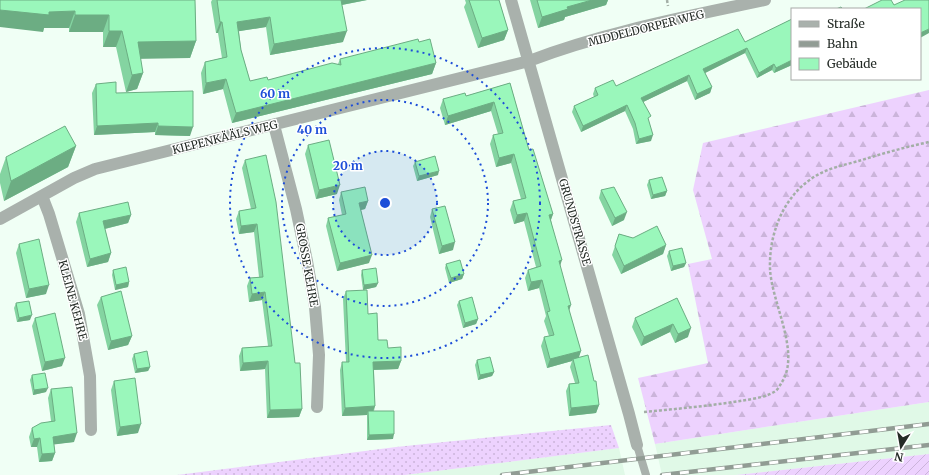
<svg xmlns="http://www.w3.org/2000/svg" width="929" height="475" font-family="Merriweather,serif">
  <defs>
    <pattern id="grass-dots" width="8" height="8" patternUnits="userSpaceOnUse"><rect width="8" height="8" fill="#edd2fe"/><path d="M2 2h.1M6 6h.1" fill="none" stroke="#cbb4da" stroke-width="1.8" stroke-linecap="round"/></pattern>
    <pattern id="forest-firs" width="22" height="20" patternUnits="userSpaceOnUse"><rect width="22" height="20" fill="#edd2fe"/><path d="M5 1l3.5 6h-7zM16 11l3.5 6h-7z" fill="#cbb4da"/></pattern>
    <pattern id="garden-furrows" width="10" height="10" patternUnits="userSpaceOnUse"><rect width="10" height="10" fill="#edd2fe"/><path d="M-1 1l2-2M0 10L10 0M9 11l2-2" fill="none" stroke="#cbb4da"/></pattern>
  </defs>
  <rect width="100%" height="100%" fill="#f0fff5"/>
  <path fill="#e0f9e7" d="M929 402V454L736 475H662L655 444Z
    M619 448 625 475H405Z"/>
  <path fill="url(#grass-dots)" d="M611 425 619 448 405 475H177L396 447Z"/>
  <path fill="url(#forest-firs)" d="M929 90V402L655 444 638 378 708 363 688 264 712 259 693 190 703 143Z"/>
  <path fill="url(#garden-furrows)" d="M929 454V475H736Z"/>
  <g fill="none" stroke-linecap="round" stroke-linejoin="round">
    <path stroke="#a3aea6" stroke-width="2.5" stroke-dasharray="3 2" stroke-linecap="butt" d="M667 0 668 6
      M644 412C676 409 708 406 740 401 751 399 764 398 774 392 778 390 780 385 782 382 801 352 771 302 770 268 769 234 783 198 811 179 826 168 845 165 862 160 884 153 906 147 929 142"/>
    <path stroke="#a9b1ac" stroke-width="8" d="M637 445 646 475"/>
    <path stroke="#a9b1ac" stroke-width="12" d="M511 0 629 414 637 445
      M274 125 296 209 307 261 315 307 319 355 317 407
      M42 196 49 214 79 314 90 376 91 430
      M0 219 74 178 95 169 529 61C605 32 686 17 765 0"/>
    <defs>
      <path id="rail" d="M502 475 929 424
        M662 475 929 445"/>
    </defs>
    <use href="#rail" stroke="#919c94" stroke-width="4.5"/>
    <use href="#rail" stroke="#fff" stroke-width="3" stroke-dasharray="9" stroke-linecap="butt"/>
  </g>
  <path fill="#84d4a1" d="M0 0H195L196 41 190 58H140L143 73 137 89 126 92 116 47H103V32H69V28H44L43 32Z
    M212 0H367L342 5 343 42 270 55 266 27 239 31 241 50 250 81 268 80 338 64 340 59 419 42 436 63 432 74 232 123 223 89 203 94 201 73 205 62 222 58 218 33H216L211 2Z
    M465 0H499L508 30 504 40 478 48 464 7 466 3Z
    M530 0H608L606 5 565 17 564 20 538 28Z
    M792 19V65L774 73 772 70 757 78 745 53 705 73 712 87 710 93 695 100 687 81 643 102 649 122 651 141 636 144 633 129 625 111 581 132 572 112 574 106 594 97 593 94 595 88 616 86 745 42Z
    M510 83 529 150 553 214 551 220 569 311 581 351 578 358 599 405 596 413 569 416 566 391 569 384 575 383 570 367 572 361 547 368 541 346 544 337 549 336 544 321 546 316 539 288 528 291 525 278 528 270 536 267 524 221 514 224 510 210 513 201 521 199 511 163 496 167 490 144 493 135 498 134 491 111 445 125 440 108 443 99 466 96Z
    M96 84 116 93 190 136 155 135V132L94 135 92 93Z
    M308 145 337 194 316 199 305 154Z
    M76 146 68 167 4 201 0 183V174L6 157Z
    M245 160 295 363 302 409 299 417 267 418 265 369 240 371 239 356 242 348 268 346 262 300 249 302 247 286 250 278 259 277 254 232 239 234 236 219 239 211 251 209 242 168Z
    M415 162 438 175 417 181 413 166Z
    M649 180 667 191 665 196 651 199 647 185Z
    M601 190 624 220 612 226 599 198Z
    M341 192 368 201 365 209 361 210 369 263 337 271 326 226 328 218 342 215 339 200Z
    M432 209 453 250 439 254 430 217Z
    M79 213 131 215 128 223 105 229 111 253 108 262 87 267 76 222Z
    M619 234 633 238 666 245 663 254 621 274 612 255Z
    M19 244 46 294 26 298 16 253Z
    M669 251 686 263 684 267 671 271 667 256Z
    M446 264 464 274 462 279 449 283 445 268Z
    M113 270 129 282 128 287 115 290 112 275Z
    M362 270 378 283 376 287 363 290 361 275Z
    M346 291 368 314 378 340 388 348 401 361 398 369 374 370 375 406 374 411 393 439 367 440V415L342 416 340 370 342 362H346L343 299Z
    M101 297 132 336 128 345 108 350 97 305Z
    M677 298 688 337 675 343 670 332 641 346 632 327 635 318Z
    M459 301 478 319 476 324 463 328 457 305Z
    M16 303 30 320 17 322 14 308Z
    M35 318 62 366 42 371 32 326Z
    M134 354 150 367 148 371 135 373 132 359Z
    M477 360 494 372 492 376 478 380 475 365Z
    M32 375 46 392 33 395 30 380Z
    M114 381 138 433 117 436 111 390Z
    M51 389 74 442 54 444 55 453 52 461 39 462 37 447H31L29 437 32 428 51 421 48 398Z"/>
  <path fill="#6cad83" d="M338 0H367L336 6Z
    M592 0H608L606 5 565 17 564 20 538 28 542 17 567 7Z
    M0 10 49 12 75 11 69 28H44L43 32 0 27Z
    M75 15H109L103 32H69Z
    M270 17 266 27 234 32 237 22Z
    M220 22H222L218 33H216Z
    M929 29V33L920 38V33Z
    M508 30 504 40 478 48 482 38Z
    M109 31H122L116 47H103Z
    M347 31 343 42 270 55 274 44Z
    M196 41 190 58 132 59 138 42Z
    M747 48 745 53 701 75 703 69Z
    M792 60V65L774 73 776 68Z
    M436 63 432 74 232 123 236 113Z
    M774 64 772 70 757 78 759 73Z
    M143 73 137 89 126 92 132 75Z
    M689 75 687 81 639 104 641 98Z
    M226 79 223 89 203 94 206 83Z
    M712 87 710 93 695 100 697 94Z
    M494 102 491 111 445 125 448 116Z
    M627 105 625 111 581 132 583 126Z
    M158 123 155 132 94 135 97 126Z
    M158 126 193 127 190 136 155 135Z
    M653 135 651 141 636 144 639 139Z
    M76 146 68 167 4 201 11 181Z
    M514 154 511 163 496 167 499 158Z
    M439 171 438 175 417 181 419 176Z
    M340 185 337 194 316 199 319 190Z
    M667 191 665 196 651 199 653 195Z
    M368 201 365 209 356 211 359 203Z
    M627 212 624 220 612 226 615 218Z
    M527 213 524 221 514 224 517 215Z
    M553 214 550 222 549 215Z
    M131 215 128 223 100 230 103 221Z
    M257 224 254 232 239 234 241 226Z
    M455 242 453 250 439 254 442 246Z
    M666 245 663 254 621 274 624 266Z
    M111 253 108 262 87 267 90 259Z
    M372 255 369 263 337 271 340 263Z
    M562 260 559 269V261Z
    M686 263 684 267 671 271 673 266Z
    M464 274 462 279 449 283 451 278Z
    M542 280 539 288 528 291 531 282Z
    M129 282 128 287 115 290 116 285Z
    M378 283 376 287 363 290 364 285Z
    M49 285 46 294 26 298 29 289Z
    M265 292 262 300 249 302 252 294Z
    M571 305 568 314V306Z
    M32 315 30 320 17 322 19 318Z
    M478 319 476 324 463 328 465 323Z
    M673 324 670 332 641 346 644 337Z
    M691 328 688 337 675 343 678 334Z
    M132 336 128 345 108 350 111 341Z
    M581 351 578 360 573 359 572 361 547 368 550 359Z
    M65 358 62 366 42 371 45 362Z
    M268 361 265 369 240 371 243 363Z
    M401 361 398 369 370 370 373 362Z
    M150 367 148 371 135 373 137 369Z
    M494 372 492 376 478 380 480 375Z
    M48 388 46 392 33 395 34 390Z
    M599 405 596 413 569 416 571 408Z
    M375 406 372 414 368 411 367 415 342 416 345 408Z
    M302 409 299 417 267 418 270 410Z
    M141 424 138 433 117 436 120 427Z
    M77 433 74 442 50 445 53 437Z
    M394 434 393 439 367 440 369 435Z
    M40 438 37 447H31L34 439Z
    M55 453 52 461 39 462 42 454Z"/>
  <path fill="#9af7bb" stroke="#6cad83" d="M0 0H195L196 41 138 42 143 73 132 75 122 31H109V15H75V11L49 12V15L0 10Z
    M217 0H341L347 31 274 44 270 17 237 22 241 50 250 81 267 77 268 80 332 63 341 65 340 59 418 39 419 42 430 39 436 63 236 113 226 79 206 83 205 62 227 57 222 22H220Z
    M469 0H499L508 30 482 38Z
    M537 0H592L567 7 568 9 542 17Z
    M882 0H891L894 5 905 0H929V29L920 33V9H864Z
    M841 7 843 9H836Z
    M792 19V60L776 68 774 64 759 73 747 48 703 69 712 87 697 94 689 75 641 98 651 116 648 118 653 135 639 139 635 123 627 105 583 126 574 106 598 95 595 88 613 80 616 86 738 29 745 42Z
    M116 82V93L193 91V127L158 126V123L97 126 96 84Z
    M510 83 529 150 533 149 553 214 549 215 562 260 559 261 571 305 568 306 581 351 550 359 544 337 554 335 547 312 550 311 542 280 531 282 528 270 541 266 527 213 517 215 513 201 526 198 514 154 499 158 493 135 503 133 494 102 448 116 443 99 465 93 466 96Z
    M65 126 76 146 11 181 6 157Z
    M329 140 340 185 319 190 308 145Z
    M266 155 276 202 295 363H300L302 409 270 410 268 361 243 363 242 348 272 346 265 292 252 294 250 278 263 277 257 224 241 226 239 211 256 208 245 160Z
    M435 156 439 171 419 176 415 162Z
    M662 177 667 191 653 195 649 180Z
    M365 187 368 201 359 203 372 255 340 263 328 218 346 214 341 192Z
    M614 187 627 212 615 218 601 190Z
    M128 202 131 215 103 221 111 253 90 259 79 213Z
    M445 206 455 242 442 246 432 209Z
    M657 226 666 245 624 266 615 246 619 234 633 238Z
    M39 239 49 285 29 289 19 244Z
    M682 248 686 263 673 266 669 251Z
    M460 260 464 274 451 278 446 264Z
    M126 267 129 282 116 285 113 270Z
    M376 268 378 283 364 285 362 270Z
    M367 290 368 314 377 313 378 340H387L388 348 401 347V361L373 362 375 406 345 408 342 362H349L346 291Z
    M121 291 132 336 111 341 101 297Z
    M472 297 478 319 465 323 459 301Z
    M677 298 691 328 678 334 673 324 644 337 635 318Z
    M29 301 32 315 19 318 16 303Z
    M55 313 65 358 45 362 35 318Z
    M147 351 150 367 137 369 134 354Z
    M588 355 594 381H596L599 405 571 408 569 384 579 383 573 359Z
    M490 357 494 372 480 375 477 360Z
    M45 373 48 388 34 390 32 375Z
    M135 378 141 424 120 427 114 381Z
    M72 387 77 433 53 437 55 453 42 454 40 438 34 439 32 428 41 423 55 421 51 389Z
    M368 411H394V434L369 435Z"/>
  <circle cx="385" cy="203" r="52" fill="#1d4ed8" fill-opacity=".12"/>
  <g fill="none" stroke="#1d4ed8" stroke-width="2" stroke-dasharray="2 4">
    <circle cx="385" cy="203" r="52"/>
    <circle cx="385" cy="203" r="103"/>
    <circle cx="385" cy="203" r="155"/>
  </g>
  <g text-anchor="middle" stroke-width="3" stroke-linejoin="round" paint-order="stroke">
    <g font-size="11" fill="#242b26" stroke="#fff">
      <text transform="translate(646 28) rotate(-14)" y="4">MIDDELDORPER WEG</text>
      <text transform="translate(225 137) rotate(-14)" y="4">KIEPENKÄÄLS WEG</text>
      <text transform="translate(575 222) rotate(74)" y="4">GRUNDSTRASSE</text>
      <text transform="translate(307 265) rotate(80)" y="4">GROSSE KEHRE</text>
      <text transform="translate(73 300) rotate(75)" y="4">KLEINE KEHRE</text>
    </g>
  </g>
  <circle cx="385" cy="203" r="6" fill="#1d4ed8" stroke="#fff" stroke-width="2"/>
  <g font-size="12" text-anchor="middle" font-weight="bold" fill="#1d4ed8" stroke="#fff" stroke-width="3" stroke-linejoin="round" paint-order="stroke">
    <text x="275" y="98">60 m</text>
    <text x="312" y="134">40 m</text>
    <text x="348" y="170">20 m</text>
  </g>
  <rect x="791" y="8" width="130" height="72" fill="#ffffff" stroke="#a7aaa8"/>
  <rect x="799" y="21" width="20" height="6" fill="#a9b1ac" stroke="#a7aaa8"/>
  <text x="827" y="28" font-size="12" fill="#242b26">Straße</text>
  <rect x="799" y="41" width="20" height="6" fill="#919c94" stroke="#a7aaa8"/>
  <text x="827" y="48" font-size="12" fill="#242b26">Bahn</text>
  <rect x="799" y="58" width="20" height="12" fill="#9af7bb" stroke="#a7aaa8"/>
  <text x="827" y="68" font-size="12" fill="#242b26">Gebäude</text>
  <g transform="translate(901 447) rotate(191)" stroke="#ffffff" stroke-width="3" paint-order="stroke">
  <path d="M0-3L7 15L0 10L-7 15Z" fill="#242b26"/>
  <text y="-6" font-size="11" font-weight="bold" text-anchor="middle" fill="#242b26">N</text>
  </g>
</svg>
